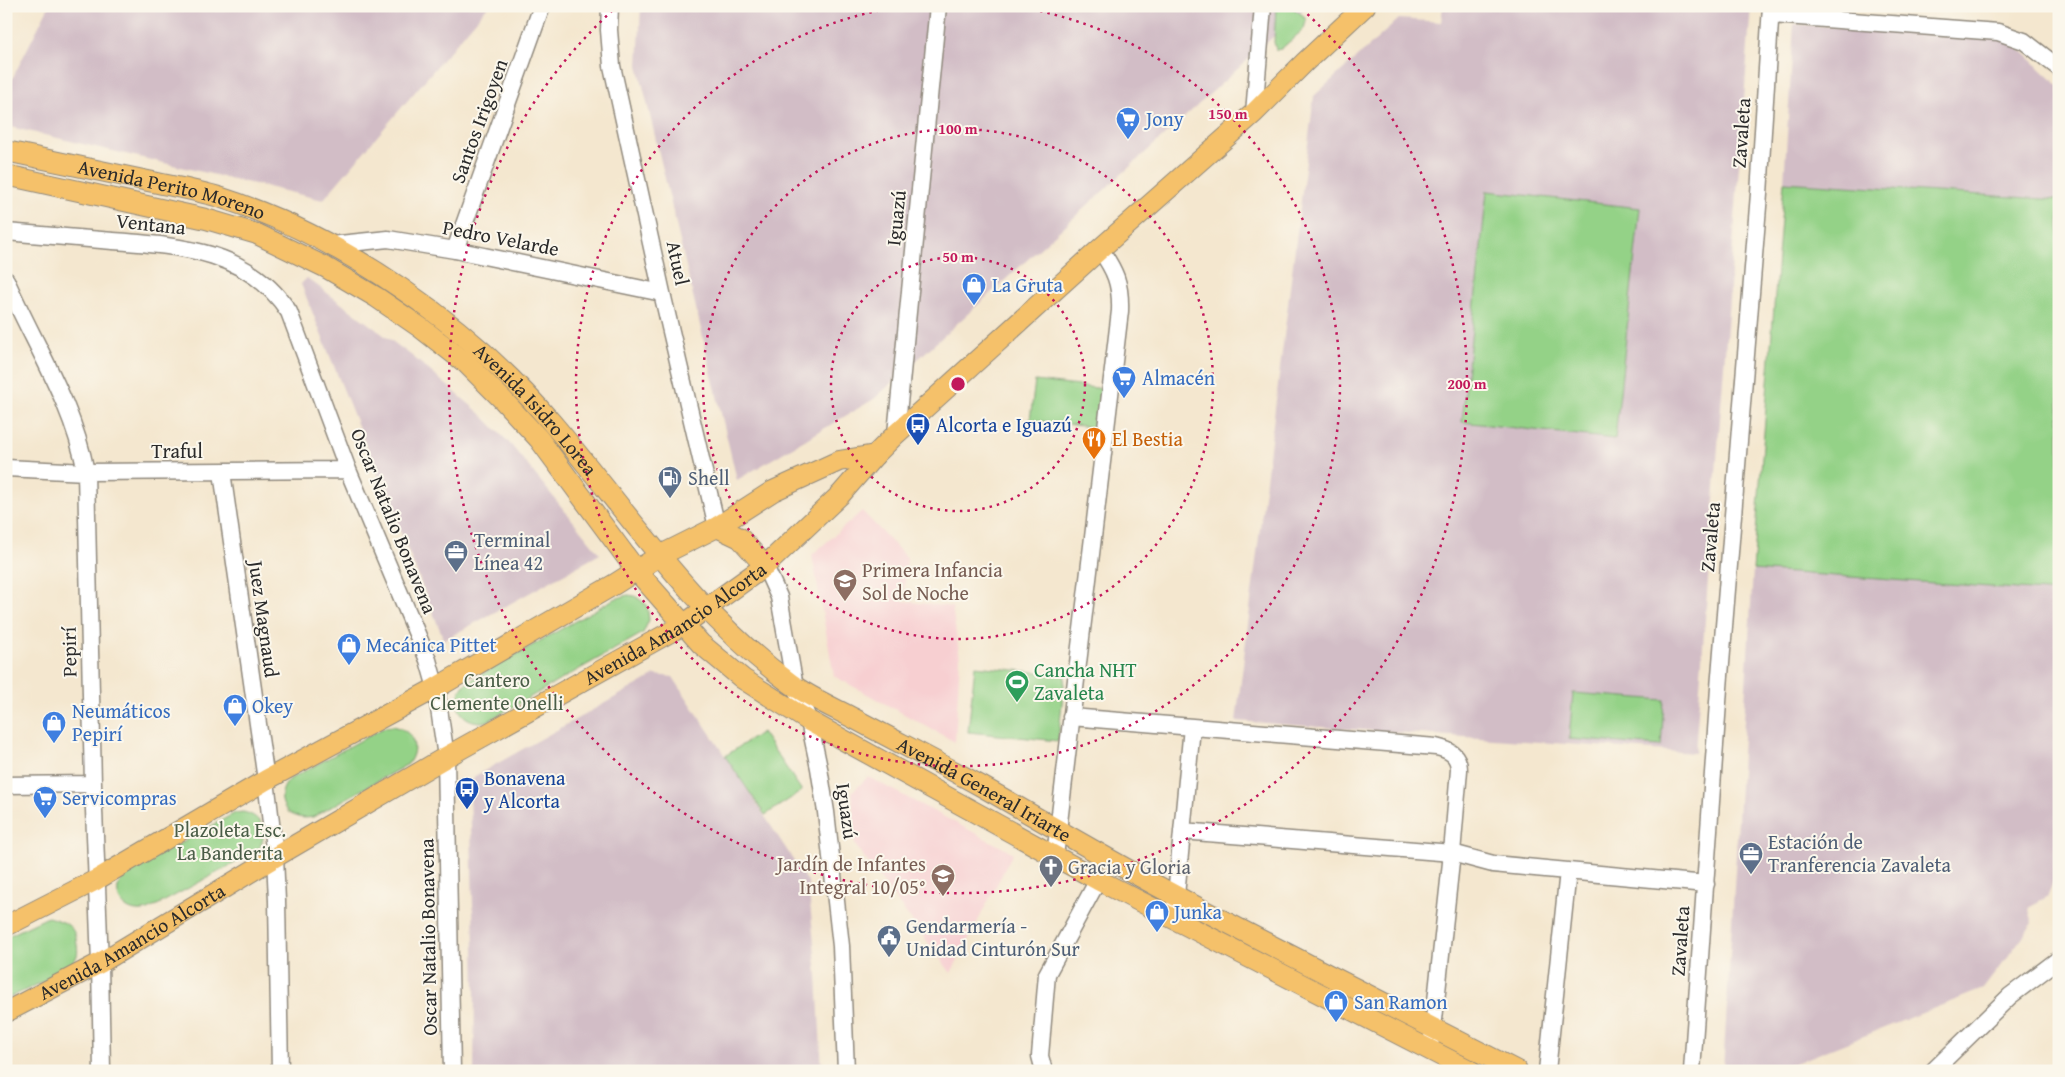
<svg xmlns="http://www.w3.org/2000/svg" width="2065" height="1077" font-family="'Gentium Book Plus',serif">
  <rect width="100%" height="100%" fill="#fbf7ec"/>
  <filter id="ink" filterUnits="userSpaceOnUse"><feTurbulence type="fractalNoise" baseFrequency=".02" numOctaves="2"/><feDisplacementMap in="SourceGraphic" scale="10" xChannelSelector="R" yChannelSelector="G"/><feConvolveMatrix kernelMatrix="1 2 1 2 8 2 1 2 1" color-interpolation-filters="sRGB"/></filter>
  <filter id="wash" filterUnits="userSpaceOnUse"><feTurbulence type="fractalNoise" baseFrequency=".0096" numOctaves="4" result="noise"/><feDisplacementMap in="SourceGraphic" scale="20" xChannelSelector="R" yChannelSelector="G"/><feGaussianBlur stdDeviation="1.12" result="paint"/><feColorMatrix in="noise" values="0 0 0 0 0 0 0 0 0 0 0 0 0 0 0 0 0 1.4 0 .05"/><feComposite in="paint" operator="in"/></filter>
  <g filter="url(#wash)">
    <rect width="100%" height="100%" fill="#f4e7cf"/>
    <path fill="#f7cfd1" d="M862 511 907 558 903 601 952 607 960 658 955 742 834 676 812 555Z
      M868 777 1013 853 951 973 855 845 852 792Z"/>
    <path fill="#d2bdc6" d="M49 6H488L323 200 6 126V91Z
      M641 6H1307L874 399 737 480 638 65Z
      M1443 6H1751L1695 753 1236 721 1314 96 1399 19 1441 22Z
      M1794 24 2010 40 2059 86V200L1784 182Z
      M307 278 412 356 481 414 511 445 600 554 444 640 301 284Z
      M1753 570 2059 592V868L2047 897 2028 907 2033 923 1983 989 1775 1071H1723Z
      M655 675 673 677 808 882 817 975 822 1071H474L475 989 470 787 475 776Z"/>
    <path fill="#94d287" stroke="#607e59" d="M1276 7H1291L1304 16 1306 21 1304 29 1281 49 1276 50 1274 42Z
      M1784 182 2059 200V592L1753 570Z
      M1487 191 1640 208 1615 439 1462 422Z
      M1035 381 1105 389 1100 428 1030 420Z
      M628 595 635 596 647 605 649 620 643 633 488 721C463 727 447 703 466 683L614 599Z
      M975 666 1065 675 1058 741 968 732Z
      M1573 693 1664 700 1661 746 1569 739Z
      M393 726C413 730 420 747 408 764L313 817C287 823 271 798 290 779L385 727Z
      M762 732 802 791 765 815 725 756Z
      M243 812C263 816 270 834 257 851L148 910C123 917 107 892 126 873L235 813Z
      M48 917C61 921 73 923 76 939 77 945 79 952 76 958 70 971 21 992 6 999V937Z"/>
  </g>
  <g filter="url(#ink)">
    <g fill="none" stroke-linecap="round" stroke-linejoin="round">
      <defs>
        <path id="minor" d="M610 6 609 30 612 66 662 293 717 527
          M1771 15 1998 32 2024 41 2059 68
          M1254 113 1263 6
          M6 232C42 235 77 238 113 241 180 246 249 250 289 312L348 470 428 660 436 688 446 757 452 1071
          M330 245 388 239 455 250 662 293
          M455 250 542 6
          M6 280C34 344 73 403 86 472L93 784 100 963 102 1071
          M896 434 938 6
          M6 468 86 472 348 470
          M222 472 266 780 275 857 277 901 280 1071
          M765 566 779 597 795 687 809 721 819 768 826 812 841 946 846 1071
          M1071 717 1436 747C1450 750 1459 755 1459 770L1452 853 1432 1038
          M6 785 93 784
          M1182 831 1452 853 1493 864 1706 884
          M1055 856 1120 311C1121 283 1115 271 1100 249
          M1175 906 1192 727
          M1044 1071 1040 1056 1047 974 1098 880
          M1547 1071 1568 871
          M1692 1071 1719 688 1759 194 1771 6
          M1933 1071 2010 996 2059 959"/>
        <g id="major">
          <path id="s1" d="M6 151C53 161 101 171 148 181 171 186 196 190 219 197 342 236 469 325 552 423 628 512 694 613 790 683 809 697 832 707 853 718 896 741 939 763 981 786 1047 823 1111 862 1178 897 1290 956 1404 1013 1517 1071"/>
          <path d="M6 175 206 219 257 234 325 267 376 297 421 328 466 363 503 400 539 439 636 570 701 644 743 679 809 721 1098 880 1471 1071"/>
          <path d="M717 527 740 538 765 566"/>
          <path d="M6 926 96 880 266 780 436 688 615 584 659 556 717 527 773 491 839 461 875 455"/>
          <path id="s2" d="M6 1012 100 963 275 857 446 757 683 625 765 566 841 494 875 455 896 434 1100 249 1254 113 1305 62 1365 6"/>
        </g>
      </defs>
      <use href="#minor" stroke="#90897d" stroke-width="19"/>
      <use href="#major" stroke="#90897d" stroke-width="22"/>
      <use href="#minor" stroke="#fff" stroke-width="16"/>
      <use href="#major" stroke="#f5c16b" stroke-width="20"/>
    </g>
  </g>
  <g fill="none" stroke="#c2185b" stroke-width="2.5" stroke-dasharray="2.5 5">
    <circle cx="958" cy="384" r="127"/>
    <circle cx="958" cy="384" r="255"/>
    <path d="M1018 7A382 382 0 1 1 898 7"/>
    <path d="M1302 9A509 509 0 1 1 614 9"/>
  </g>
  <defs>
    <symbol id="supermarket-pin" viewBox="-11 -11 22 30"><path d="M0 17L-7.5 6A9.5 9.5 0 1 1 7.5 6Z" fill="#3f7fe0" stroke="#fbf7ec"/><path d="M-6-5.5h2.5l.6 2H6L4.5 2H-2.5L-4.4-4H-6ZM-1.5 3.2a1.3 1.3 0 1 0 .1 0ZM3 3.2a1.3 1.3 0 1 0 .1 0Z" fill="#fff"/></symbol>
    <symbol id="shop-pin" viewBox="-11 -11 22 30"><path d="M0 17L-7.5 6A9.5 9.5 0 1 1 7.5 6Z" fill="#3f7fe0" stroke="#fbf7ec"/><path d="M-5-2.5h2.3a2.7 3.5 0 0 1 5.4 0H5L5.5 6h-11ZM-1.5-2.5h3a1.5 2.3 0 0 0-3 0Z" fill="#fff"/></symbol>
    <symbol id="bus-pin" viewBox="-11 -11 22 30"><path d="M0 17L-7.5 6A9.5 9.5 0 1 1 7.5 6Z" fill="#1a4fb4" stroke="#fbf7ec"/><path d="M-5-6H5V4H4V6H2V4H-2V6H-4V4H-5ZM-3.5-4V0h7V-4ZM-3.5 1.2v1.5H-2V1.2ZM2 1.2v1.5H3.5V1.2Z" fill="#fff"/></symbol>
    <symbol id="restaurant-pin" viewBox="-11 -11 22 30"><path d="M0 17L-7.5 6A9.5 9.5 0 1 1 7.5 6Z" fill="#e8710a" stroke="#fbf7ec"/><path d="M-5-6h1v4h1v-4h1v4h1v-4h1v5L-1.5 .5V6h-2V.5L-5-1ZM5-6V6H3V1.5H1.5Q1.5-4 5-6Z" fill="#fff"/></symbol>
    <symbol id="fuel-pin" viewBox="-11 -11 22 30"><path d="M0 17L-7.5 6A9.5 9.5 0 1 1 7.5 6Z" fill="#5c6f8a" stroke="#fbf7ec"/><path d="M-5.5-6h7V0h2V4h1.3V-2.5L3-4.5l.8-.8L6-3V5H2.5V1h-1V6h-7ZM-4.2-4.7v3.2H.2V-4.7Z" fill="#fff"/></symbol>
    <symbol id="office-pin" viewBox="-11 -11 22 30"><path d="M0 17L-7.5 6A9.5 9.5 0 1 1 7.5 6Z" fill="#5c6f8a" stroke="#fbf7ec"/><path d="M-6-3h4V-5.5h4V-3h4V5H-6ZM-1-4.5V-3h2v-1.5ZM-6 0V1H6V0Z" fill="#fff"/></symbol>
    <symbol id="school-pin" viewBox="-11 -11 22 30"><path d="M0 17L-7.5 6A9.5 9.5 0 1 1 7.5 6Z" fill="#8d6e63" stroke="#fbf7ec"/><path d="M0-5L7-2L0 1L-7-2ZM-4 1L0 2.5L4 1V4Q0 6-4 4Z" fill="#fff"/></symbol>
    <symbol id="stadium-pin" viewBox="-11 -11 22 30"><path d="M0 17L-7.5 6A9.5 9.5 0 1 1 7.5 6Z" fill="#2e9e5b" stroke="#fbf7ec"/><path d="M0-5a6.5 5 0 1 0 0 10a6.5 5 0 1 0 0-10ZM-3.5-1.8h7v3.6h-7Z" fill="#fff"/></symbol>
    <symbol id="church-pin" viewBox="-11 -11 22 30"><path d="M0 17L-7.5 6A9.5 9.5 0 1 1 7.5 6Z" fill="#6b7280" stroke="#fbf7ec"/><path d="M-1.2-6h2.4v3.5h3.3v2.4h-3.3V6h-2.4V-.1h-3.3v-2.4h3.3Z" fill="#fff"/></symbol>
    <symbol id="civic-pin" viewBox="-11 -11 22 30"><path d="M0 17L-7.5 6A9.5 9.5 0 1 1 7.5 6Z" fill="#5c6f8a" stroke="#fbf7ec"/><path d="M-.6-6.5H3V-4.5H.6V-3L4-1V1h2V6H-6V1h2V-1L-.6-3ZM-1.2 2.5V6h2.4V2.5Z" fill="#fff"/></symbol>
  </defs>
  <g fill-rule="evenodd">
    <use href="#supermarket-pin" x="1114" y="105" width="28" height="38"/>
    <use href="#shop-pin" x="960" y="271" width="28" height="38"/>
    <use href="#supermarket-pin" x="1110" y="364" width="28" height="38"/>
    <use href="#bus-pin" x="904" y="411" width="28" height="38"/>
    <use href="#restaurant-pin" x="1080" y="425" width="28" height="38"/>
    <use href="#fuel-pin" x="656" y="464" width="28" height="38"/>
    <use href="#office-pin" x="442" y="538" width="28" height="38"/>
    <use href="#school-pin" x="831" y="567" width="28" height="38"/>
    <use href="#shop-pin" x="335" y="631" width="28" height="38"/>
    <use href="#stadium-pin" x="1003" y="668" width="28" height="38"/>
    <use href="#shop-pin" x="221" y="692" width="28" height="38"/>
    <use href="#shop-pin" x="40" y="709" width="28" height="38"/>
    <use href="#bus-pin" x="453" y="775" width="28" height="38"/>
    <use href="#supermarket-pin" x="31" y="784" width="28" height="38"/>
    <use href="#office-pin" x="1737" y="840" width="28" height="38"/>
    <use href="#church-pin" x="1037" y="853" width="28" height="38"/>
    <use href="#school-pin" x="929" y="862" width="28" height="38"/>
    <use href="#shop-pin" x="1143" y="898" width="28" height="38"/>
    <use href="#civic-pin" x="875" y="923" width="28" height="38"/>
    <use href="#shop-pin" x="1322" y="988" width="28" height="38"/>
  </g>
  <g text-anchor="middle" stroke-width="4" stroke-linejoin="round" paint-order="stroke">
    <g font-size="20" fill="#366cbe" stroke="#fbf7ec" text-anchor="start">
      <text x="1146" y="126">Jony</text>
      <text x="992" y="292">La Gruta</text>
      <text x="1142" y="385">Almacén</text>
      <text x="366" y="652">Mecánica Pittet</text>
      <text x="252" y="713">Okey</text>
      <text x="72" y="718">Neumáticos<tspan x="72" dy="23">Pepirí</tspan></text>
      <text x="62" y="805">Servicompras</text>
      <text x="1174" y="919">Junka</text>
      <text x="1354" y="1009">San Ramon</text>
    </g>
    <g font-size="20" fill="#2b2b2b" stroke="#fbf7ec">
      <text transform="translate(479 121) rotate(-70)" y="7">Santos Irigoyen</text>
      <text transform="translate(1741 133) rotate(-86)" y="7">Zavaleta</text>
      <text dy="7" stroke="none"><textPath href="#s1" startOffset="170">Avenida Perito Moreno</textPath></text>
      <text transform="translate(896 218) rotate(-84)" y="7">Iguazú</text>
      <text transform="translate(151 224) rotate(6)" y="7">Ventana</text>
      <text transform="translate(501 238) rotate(11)" y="7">Pedro Velarde</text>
      <text transform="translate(678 263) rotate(78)" y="7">Atuel</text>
      <text dy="7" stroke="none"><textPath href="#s1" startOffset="604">Avenida Isidro Lorea</textPath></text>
      <text x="177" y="458">Traful</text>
      <text transform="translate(394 521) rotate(68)" y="7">Oscar Natalio Bonavena</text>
      <text transform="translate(1710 537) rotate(-85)" y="7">Zavaleta</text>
      <text transform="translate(264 619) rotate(82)" y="7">Juez Magnaud</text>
      <text dy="7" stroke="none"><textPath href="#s2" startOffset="774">Avenida Amancio Alcorta</textPath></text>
      <text transform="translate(69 652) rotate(-91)" y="7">Pepirí</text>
      <text dy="7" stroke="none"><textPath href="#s1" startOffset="1200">Avenida General Iriarte</textPath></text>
      <text transform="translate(847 811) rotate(82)" y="7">Iguazú</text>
      <text transform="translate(428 937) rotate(-91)" y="7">Oscar Natalio Bonavena</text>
      <text dy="7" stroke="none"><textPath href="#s2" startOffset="144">Avenida Amancio Alcorta</textPath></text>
      <text transform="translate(1680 941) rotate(-86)" y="7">Zavaleta</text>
    </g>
    <g font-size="20" fill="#164399" stroke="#fbf7ec" text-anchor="start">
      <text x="936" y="432">Alcorta e Iguazú</text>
      <text x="484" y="785">Bonavena<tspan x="484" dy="23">y Alcorta</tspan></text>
    </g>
    <g font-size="20" fill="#c56008" stroke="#fbf7ec" text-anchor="start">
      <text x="1112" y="446">El Bestia</text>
    </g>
    <g font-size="20" fill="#4e5e75" stroke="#fbf7ec" text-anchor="start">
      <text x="688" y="485">Shell</text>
      <text x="474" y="547">Terminal<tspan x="474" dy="23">Línea 42</tspan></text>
      <text x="1768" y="849">Estación de<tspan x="1768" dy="23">Tranferencia Zavaleta</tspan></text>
      <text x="906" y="933">Gendarmería -<tspan x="906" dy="23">Unidad Cinturón Sur</tspan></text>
    </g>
    <g font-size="20" fill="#785e54" stroke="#fbf7ec" text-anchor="start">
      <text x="862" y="577">Primera Infancia<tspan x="862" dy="23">Sol de Noche</tspan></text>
      <text x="926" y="871" text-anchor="end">Jardín de Infantes<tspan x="926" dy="23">Integral 10/05°</tspan></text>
    </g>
    <g font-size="20" fill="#27864d" stroke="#fbf7ec" text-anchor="start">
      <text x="1034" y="677">Cancha NHT<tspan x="1034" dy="23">Zavaleta</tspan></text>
    </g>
    <g font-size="20" fill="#4a5d47" stroke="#fbf7ec">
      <text x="497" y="687">Cantero<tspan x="497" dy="23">Clemente Onelli</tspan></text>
      <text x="230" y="837">Plazoleta Esc.<tspan x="230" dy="23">La Banderita</tspan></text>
    </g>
    <g font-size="20" fill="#5b616d" stroke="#fbf7ec" text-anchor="start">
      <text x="1068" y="874">Gracia y Gloria</text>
    </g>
  </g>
  <circle cx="958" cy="384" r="8" fill="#c2185b" stroke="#fbf7ec" stroke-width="2.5"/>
  <g font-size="15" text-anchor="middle" font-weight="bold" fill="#c2185b" stroke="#fbf7ec" stroke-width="4" stroke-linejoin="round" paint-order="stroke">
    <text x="1228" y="119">150 m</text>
    <text x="958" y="134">100 m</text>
    <text x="958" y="262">50 m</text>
    <text x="1467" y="389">200 m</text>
  </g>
  <rect width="2065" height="1077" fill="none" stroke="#fbf7ec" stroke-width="25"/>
</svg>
